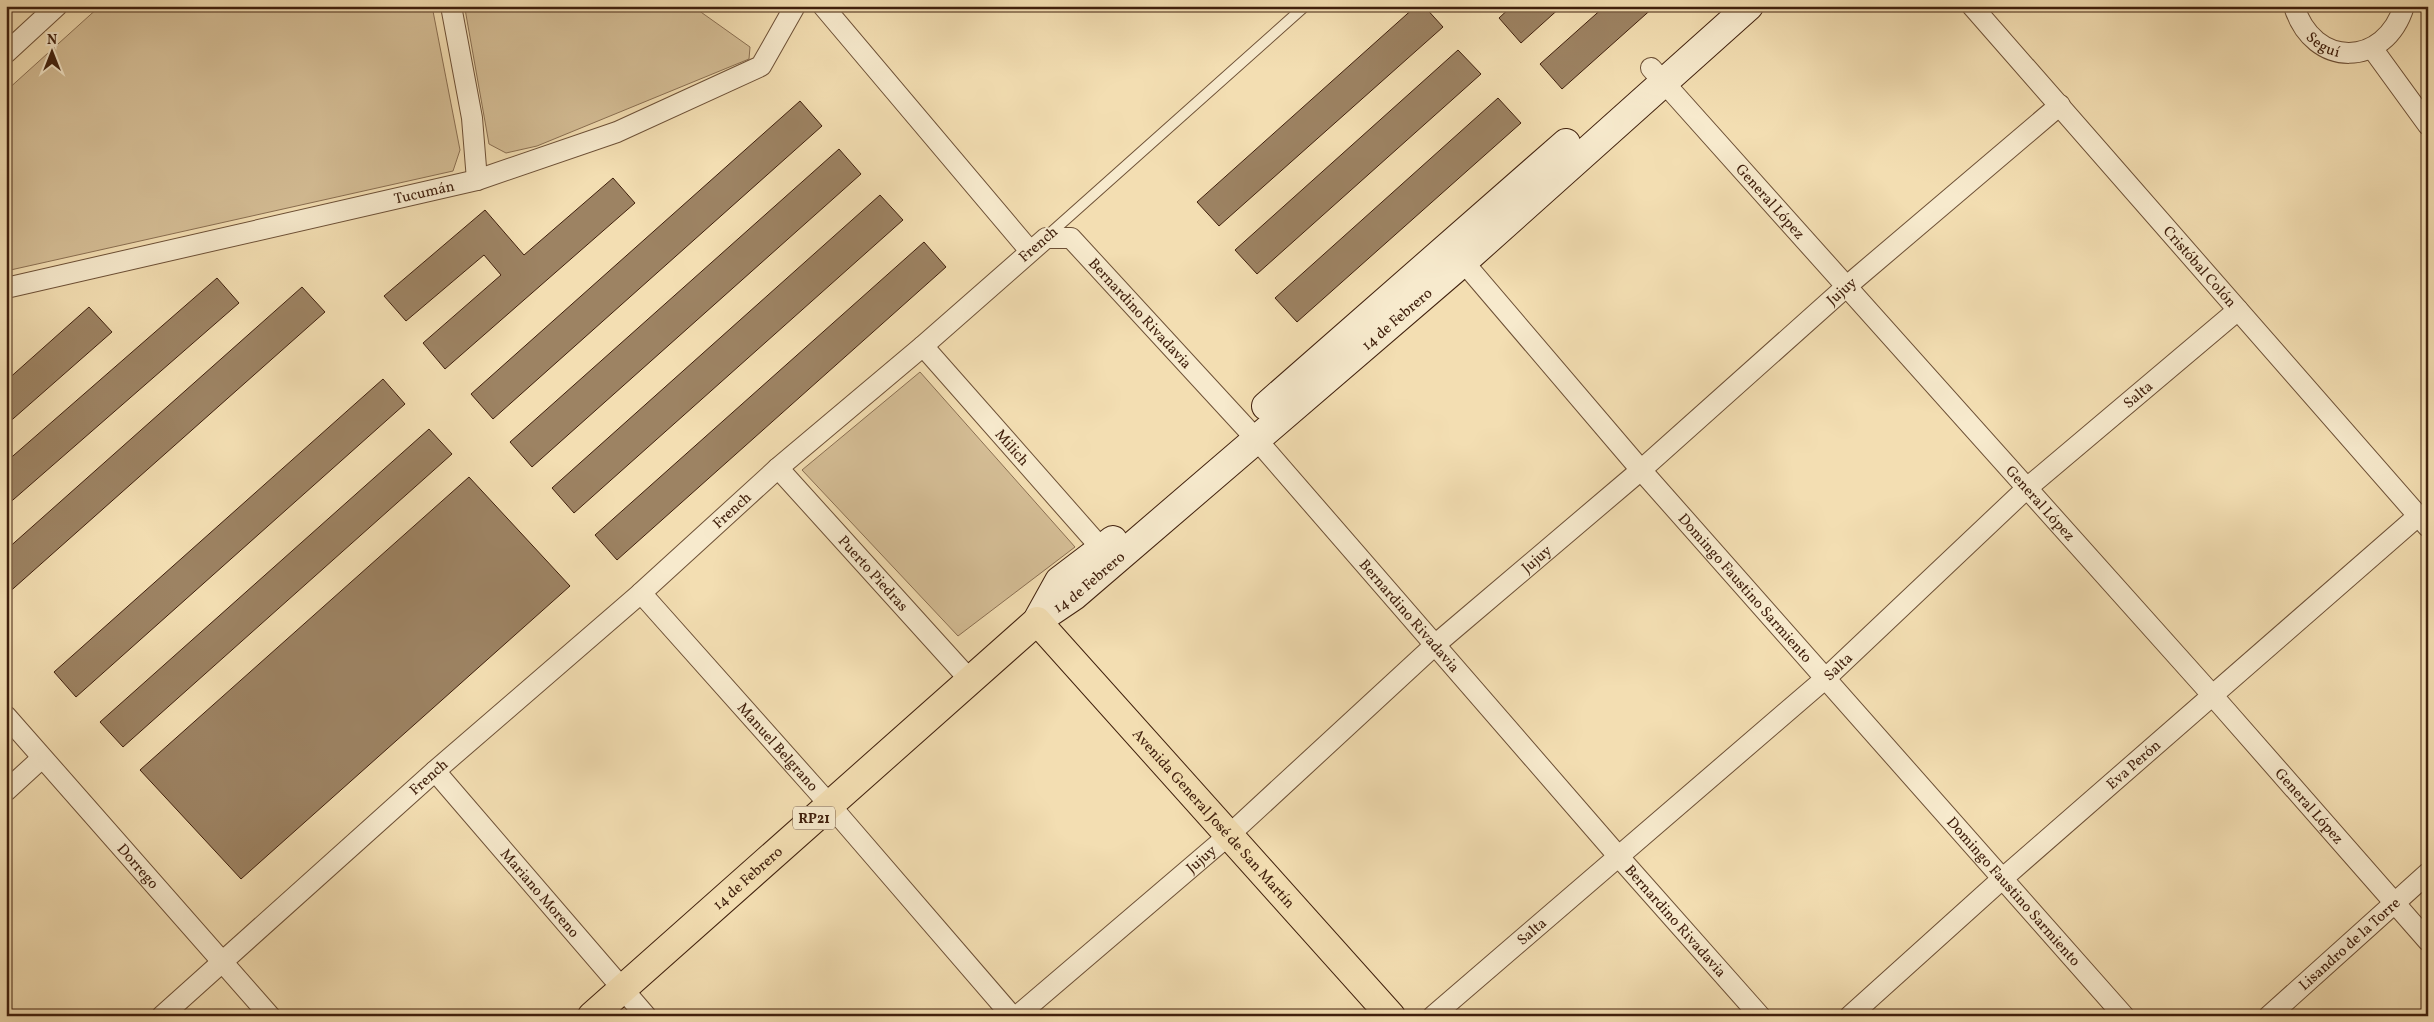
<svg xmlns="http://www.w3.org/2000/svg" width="2434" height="1022" font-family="Vollkorn,serif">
  <rect width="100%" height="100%" fill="#f3deb2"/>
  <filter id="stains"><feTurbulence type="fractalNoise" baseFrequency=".004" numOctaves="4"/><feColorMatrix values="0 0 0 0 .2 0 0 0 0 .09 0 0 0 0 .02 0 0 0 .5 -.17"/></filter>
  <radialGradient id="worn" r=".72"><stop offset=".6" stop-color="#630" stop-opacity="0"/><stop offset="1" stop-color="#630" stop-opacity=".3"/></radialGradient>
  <path fill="#d5be96" stroke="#8a6f52" d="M100 6H432L460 150 453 171 6 271V91Z
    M466 6H652L698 10 750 47 749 59 537 146 506 153 489 144 465 9Z
    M920 372 1075 547 958 636 802 470Z"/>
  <path fill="#9d8363" stroke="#40200d" d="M1416 6H1424L1443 27 1219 226 1197 202Z
    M1512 6H1562L1521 43 1499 18Z
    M1605 6H1655L1562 89 1540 64Z
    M1458 50 1481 74 1257 274 1235 250Z
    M1498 98 1521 123 1297 322 1275 298Z
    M800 101 822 126 493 419 471 394Z
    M839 149 861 174 532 467 510 442Z
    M613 178 635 203 445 369 423 343 501 275 484 255 406 321 384 296 485 210 524 255Z
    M880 195 903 220 574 513 552 488Z
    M924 242 946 267 617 560 595 535Z
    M217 278 239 303 6 506V462Z
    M302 287 325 312 6 595V550Z
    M89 307 112 332 6 425V381Z
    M383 379 405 404 76 697 54 672Z
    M429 429 452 454 123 747 100 722Z
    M469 477 570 586 241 879 140 770Z"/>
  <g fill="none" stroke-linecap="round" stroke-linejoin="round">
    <defs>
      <path id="service" d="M1046 237 1305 6"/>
      <g id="minor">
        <path d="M451 6 472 118 477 180"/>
        <path d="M823 6 1030 251"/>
        <path id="s1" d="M1972 6 2428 527"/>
        <path id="s2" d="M2294 6C2313 69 2385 68 2404 6"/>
        <path d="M2372 48 2428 125"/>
        <path d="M6 53 57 6"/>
        <path id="s3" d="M1651 68 2213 696 2428 941"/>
        <path id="s4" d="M1455 252 1641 470 2124 1016"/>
        <path id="s5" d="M6 288 477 180 617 132 761 66 795 6"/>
        <path id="s6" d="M923 346 1102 549"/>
        <path id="s7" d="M778 468 969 679"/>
        <path id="s8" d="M641 593 829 804 1012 1016"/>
        <path id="s9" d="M6 716 270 1016"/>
        <path id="s10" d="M435 771 646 1016"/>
        <path d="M6 791 42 758"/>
        <path id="s11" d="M162 1016 435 771 641 593 778 468 923 346 1046 238H1071L1257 440 1619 857 1760 1016"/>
        <path id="s12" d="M1017 1016 1229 835 1436 644 1641 470 1847 286 2060 105"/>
        <path id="s13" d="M1433 1016 1826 678 2027 488 2238 310"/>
        <path id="s14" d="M1850 1016 2002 879 2418 516"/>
        <path id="s15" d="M2269 1016 2428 873"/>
      </g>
      <g id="secondary">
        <path d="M1266 406 1566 143"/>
        <path d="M1039 617 1059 581 1113 540"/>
        <path id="s16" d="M1037 621 1074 596 1463 262 1749 6"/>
      </g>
      <g id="primary">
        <path id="s17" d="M592 1016 1037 621 1391 1016"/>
      </g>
    </defs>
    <use href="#service" stroke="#6d5036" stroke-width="12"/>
    <use href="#minor" stroke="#6d5036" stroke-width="22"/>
    <use href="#secondary" stroke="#40200d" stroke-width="30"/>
    <use href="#primary" stroke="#40200d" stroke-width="30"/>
    <use href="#service" stroke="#f7eacd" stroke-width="10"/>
    <use href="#minor" stroke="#f7eacd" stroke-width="20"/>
    <use href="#secondary" stroke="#f7eacd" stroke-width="28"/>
    <use href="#primary" stroke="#f3deb2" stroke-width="28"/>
  </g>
  <g text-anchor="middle" stroke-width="4" stroke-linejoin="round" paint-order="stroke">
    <rect fill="#f7eacd" stroke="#775d47" stroke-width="1" x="793" y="806.5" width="42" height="23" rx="4"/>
    <g font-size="14" font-weight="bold" fill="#40200d">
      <text x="814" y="823">RP21</text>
    </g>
    <g font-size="15" fill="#40200d" stroke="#f7eacd">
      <text dy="5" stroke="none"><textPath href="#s2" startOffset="50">Seguí</textPath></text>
      <text dy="5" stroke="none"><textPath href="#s5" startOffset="429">Tucumán</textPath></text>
      <text dy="5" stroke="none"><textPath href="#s3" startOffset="179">General López</textPath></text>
      <text transform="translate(1038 244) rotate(-41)" y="5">French</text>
      <text dy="5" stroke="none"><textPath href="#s1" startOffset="346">Cristóbal Colón</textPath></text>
      <text dy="5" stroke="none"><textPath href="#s12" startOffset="1098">Jujuy</textPath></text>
      <text dy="5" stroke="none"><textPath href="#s11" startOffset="1305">Bernardino Rivadavia</textPath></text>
      <text dy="5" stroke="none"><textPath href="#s16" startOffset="470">14 de Febrero</textPath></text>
      <text dy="5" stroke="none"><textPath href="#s13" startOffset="940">Salta</textPath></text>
      <text dy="5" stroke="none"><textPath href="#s6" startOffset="135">Milich</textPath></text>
      <text dy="5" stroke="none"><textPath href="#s3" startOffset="584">General López</textPath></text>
      <text dy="5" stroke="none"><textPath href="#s11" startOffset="762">French</textPath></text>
      <text dy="5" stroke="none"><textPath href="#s12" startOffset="692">Jujuy</textPath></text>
      <text dy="5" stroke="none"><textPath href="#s7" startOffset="142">Puerto Piedras</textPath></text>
      <text dy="5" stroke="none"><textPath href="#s16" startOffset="65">14 de Febrero</textPath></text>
      <text dy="5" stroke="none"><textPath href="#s4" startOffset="444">Domingo Faustino Sarmiento</textPath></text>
      <text dy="5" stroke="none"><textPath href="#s11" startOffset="1710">Bernardino Rivadavia</textPath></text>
      <text dy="5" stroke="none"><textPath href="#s13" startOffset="535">Salta</textPath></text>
      <text dy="5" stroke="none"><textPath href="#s8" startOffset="206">Manuel Belgrano</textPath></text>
      <text dy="5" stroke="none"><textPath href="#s14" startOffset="379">Eva Perón</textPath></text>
      <text dy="5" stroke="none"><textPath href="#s11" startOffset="358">French</textPath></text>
      <text dy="5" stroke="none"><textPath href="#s3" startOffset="989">General López</textPath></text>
      <text dy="5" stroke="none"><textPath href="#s17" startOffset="860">Avenida General José de San Martín</textPath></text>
      <text dy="5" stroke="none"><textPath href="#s12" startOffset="242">Jujuy</textPath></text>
      <text dy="5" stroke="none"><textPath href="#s9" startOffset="200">Dorrego</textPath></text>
      <text dy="5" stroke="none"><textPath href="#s17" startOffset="208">14 de Febrero</textPath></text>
      <text dy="5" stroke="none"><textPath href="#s4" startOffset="849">Domingo Faustino Sarmiento</textPath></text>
      <text dy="5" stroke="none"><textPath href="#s10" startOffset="161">Mariano Moreno</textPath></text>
      <text dy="5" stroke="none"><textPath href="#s11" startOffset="2115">Bernardino Rivadavia</textPath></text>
      <text dy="5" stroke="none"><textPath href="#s13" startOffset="130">Salta</textPath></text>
      <text dy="5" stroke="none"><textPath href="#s15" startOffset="108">Lisandro de la Torre</textPath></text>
    </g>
  </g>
  <rect width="2434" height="1022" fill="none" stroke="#f3deb2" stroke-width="25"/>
  <rect x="8" y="8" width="2419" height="1007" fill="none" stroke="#40200d" stroke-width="2.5"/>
  <rect x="12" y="12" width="2409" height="997" fill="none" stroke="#40200d"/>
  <g transform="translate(52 52)" stroke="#f7eacd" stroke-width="4" paint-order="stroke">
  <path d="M0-4L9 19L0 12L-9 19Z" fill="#40200d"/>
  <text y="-8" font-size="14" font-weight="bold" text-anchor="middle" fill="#40200d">N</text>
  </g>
  <rect width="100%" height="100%" filter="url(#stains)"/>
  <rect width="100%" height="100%" fill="url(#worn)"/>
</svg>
